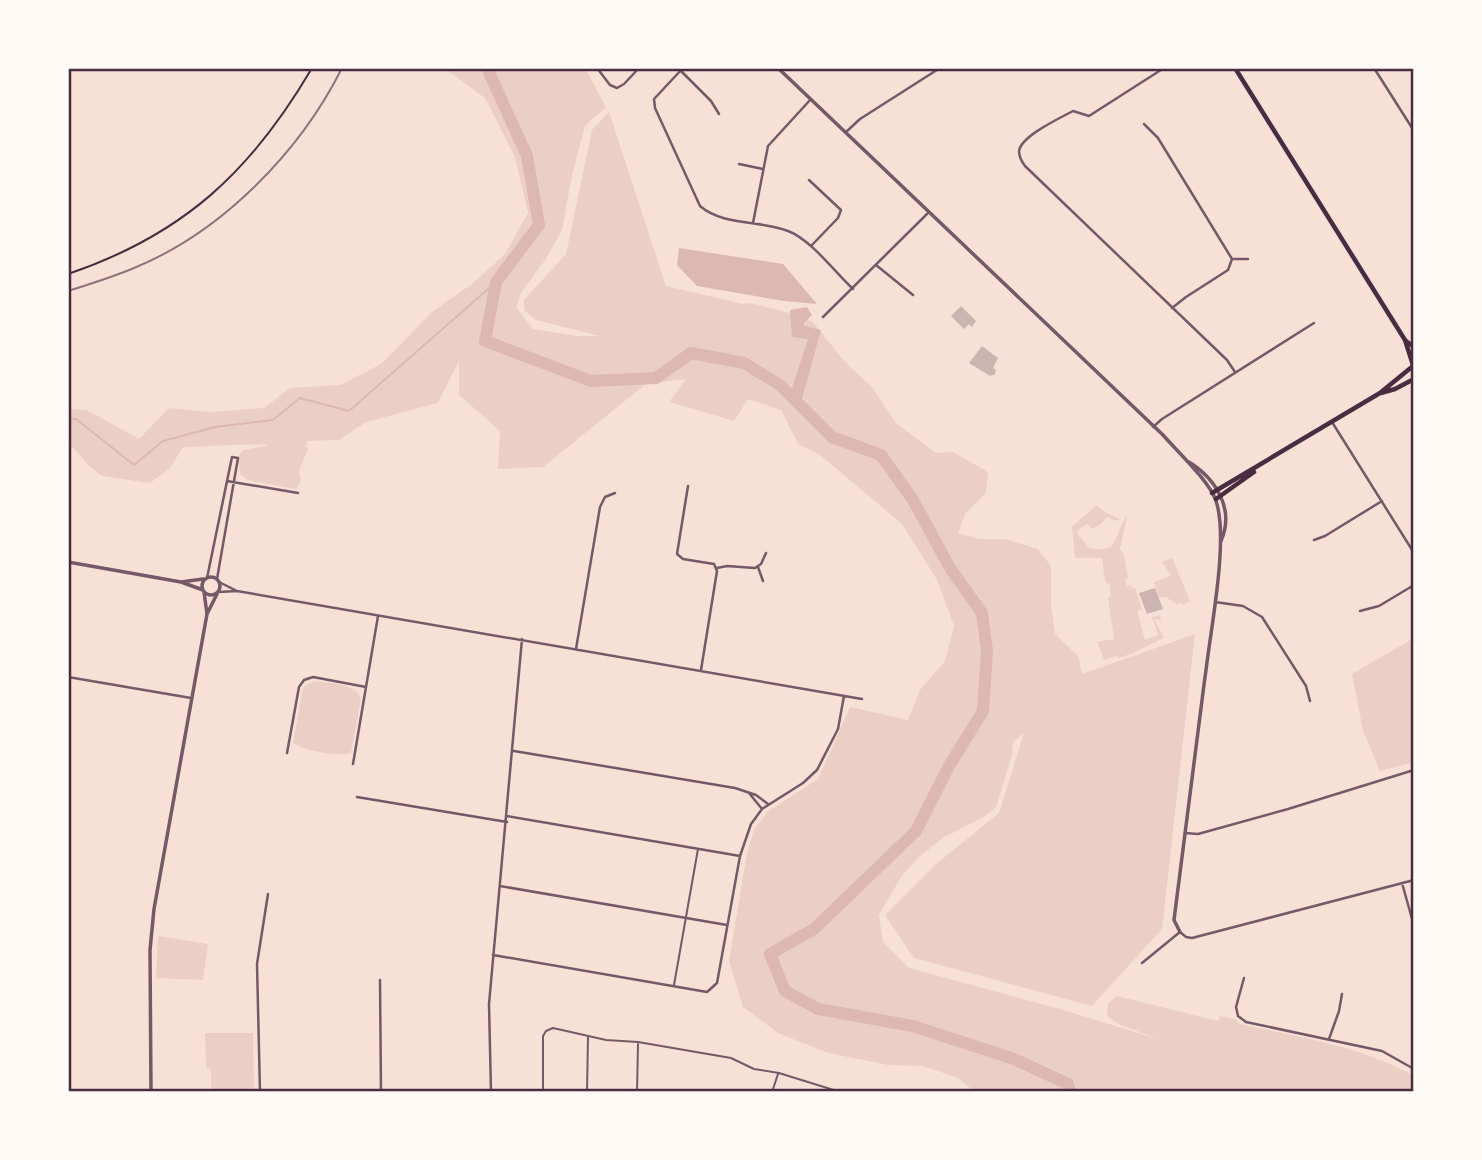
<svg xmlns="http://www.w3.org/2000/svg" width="1482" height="1160" font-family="Roboto,sans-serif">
  <rect width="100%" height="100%" fill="#f7e1d7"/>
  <path fill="#ebcfc5" d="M444 68H585L606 107 585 126 572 175 562 230 546 259 522 291 516 307 533 329 577 336H600L536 320 524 310V300L566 254 592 130 609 112 666 286 743 304 750 303 786 312 813 322 845 362 872 387 896 423 936 453 953 452 988 472 986 493 965 514 958 533 979 539H1005L1038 549 1051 566V606L1055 634 1078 656 1082 674 1195 634 1162 929 1092 1006 914 958 885 915 936 864 999 813 1024 733 1013 742 1012 755 996 807 984 817 943 838 919 857 901 877 879 915 883 942 909 968 1060 1009 1161 1040 1118 1024 1107 1016 1108 1003 1117 996 1218 1021 1220 1016 1235 1019 1240 1024C1298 1037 1362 1046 1414 1076V1092H975L958 1078 923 1066 888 1065 828 1053 778 1033 743 1007 729 961 747 853 754 830 767 812 818 779 850 707 908 720 920 690 945 661 954 626 937 580 902 524 820 455 798 444 781 410 748 399 734 421 669 402 686 379 646 384 543 467 498 469 500 431 459 395V361L438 403 366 422 339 440 307 441 306 447 308 449 299 471 301 481 296 489 248 480 240 474 238 458 243 450 266 446 265 444 183 447 170 468 150 483 102 476 90 467 68 442V409L87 410 139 439 169 408 209 412 264 408 290 388 340 385 381 364 433 311 472 284 505 254 528 213 515 157 485 98Z
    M1096 505 1107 513 1120 519 1114 521 1107 517 1100 525 1092 529 1087 524 1076 532 1089 548C1122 555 1113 533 1127 516L1120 549 1124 555 1128 578 1125 580 1127 586 1131 585 1132 589 1135 588 1142 609 1137 611 1145 640 1158 635 1152 617 1160 615 1161 620 1155 619V621L1164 638 1131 654 1118 658 1117 656 1104 660 1097 642 1114 639 1108 598 1111 596 1110 585 1105 581 1102 558H1075L1072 527Z
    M1172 558 1190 601 1182 605 1181 603 1176 604 1166 597H1159L1154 582 1169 576 1172 577 1162 562Z
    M1414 638V762L1380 771 1363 731 1352 674Z
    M314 681C330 684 356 682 361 699L351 753C334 756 308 752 293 743L303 687Z
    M158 936 208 944 203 980 156 978Z
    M205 1033H253L254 1092H211V1069L206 1068Z"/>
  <path fill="#dcb8b0" d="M679 248 783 264 817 304 784 301 697 286 677 265Z
    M807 307 812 315 804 323V326L821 330 801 402 791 391 808 339 792 337 790 310Z"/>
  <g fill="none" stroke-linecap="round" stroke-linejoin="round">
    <path stroke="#dcb8b0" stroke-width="2" d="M68 419H76L134 465 163 441 215 427 273 420 300 398 349 411 496 282"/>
    <path stroke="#dcb8b0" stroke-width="12" d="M487 68 527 156 539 225 496 282 485 341 591 381 656 378 691 353 744 363 780 385 832 437 881 455 913 500 950 568 982 613 987 651 983 711 949 766 916 831 814 929 770 954 785 991 818 1009 913 1026 1014 1059 1068 1084 1070 1092"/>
  </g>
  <path fill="#ccb4b1" d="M961 306 976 321 972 327 969 324 964 329 951 316Z
    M982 346 998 358 993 368 996 370 995 374 990 376 969 363Z
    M1155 588 1163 609 1147 614 1139 593Z"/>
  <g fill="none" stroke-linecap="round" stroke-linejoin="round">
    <path stroke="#4a2c40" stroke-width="2" d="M68 274C183 235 251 172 312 68"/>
    <path stroke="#755966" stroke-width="2" d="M674 985 698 849
      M638 1091 660 1092
      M543 1092V1036L546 1031 553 1028 606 1040 638 1042 731 1058 754 1069 779 1073 840 1092
      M587 1092 588 1037
      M637 1092 638 1044
      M772 1092 778 1074"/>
    <path stroke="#755966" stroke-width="2.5" d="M597 68 610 85 617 88 624 84 639 68
      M683 68 654 99 655 108 700 206C723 226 761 220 788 231 810 239 835 272 853 289
      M1164 68 1089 116 1073 111C1060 118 1021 136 1019 151 1019 156 1022 162 1025 166L1227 360 1235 372
      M1374 68 1414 131
      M681 71 711 101 719 114
      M1144 124 1158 138 1232 259
      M846 132 860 119 940 68
      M739 164 763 169
      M809 180 841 210 838 218 811 246
      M753 223 768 146 811 99
      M876 265 913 295
      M1172 308 1186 297 1228 270 1232 259H1248
      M823 317 929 212
      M1332 422 1414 553
      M1153 427 1162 419 1314 323
      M227 481 298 493
      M688 486 677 554 683 559 714 564 717 571 701 670
      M1314 540 1325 536 1382 501
      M758 567 763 581
      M717 568 727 566 755 568 761 564 766 553
      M207 578 232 457 238 458 217 579
      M219 582 237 591
      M218 592 237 591 862 699
      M1215 602 1243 606 1262 617 1306 686 1310 701
      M1360 611 1379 606 1414 585
      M576 649 600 507 605 497 615 493
      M68 677 191 698
      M514 751 735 788 756 795 768 804
      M287 753 299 687 304 680 313 677 366 687
      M353 764 378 616
      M749 793 762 809
      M357 797 507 822
      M507 816 740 856
      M1185 833 1198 834 1288 809 1414 770
      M1402 883 1414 926
      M500 886 727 925
      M493 955 707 992 717 983 740 856 751 824 762 809 803 783 817 770 838 729 844 696
      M1142 963 1180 932 1186 937 1192 938 1414 880
      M1244 978 1236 1007 1238 1016 1246 1022 1382 1051 1414 1069
      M380 980 381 1092
      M1329 1039 1339 1011 1342 994
      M260 1092 257 964 268 894
      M491 1092 489 1004 522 639"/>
    <path stroke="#755966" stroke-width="3.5" d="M778 68 1163 435C1177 451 1210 482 1216 501 1228 536 1213 617 1208 655 1196 743 1185 831 1174 920L1180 932
      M1189 462C1216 479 1235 509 1221 541
      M68 562 181 582 203 590
      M202 586a9 9 0 1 1 18 0a9 9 0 1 1-18 0Z
      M181 582 203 579
      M204 592 207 614
      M151 1092 150 950 154 909 207 614 217 594"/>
    <path stroke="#4a2c40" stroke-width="4.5" d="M1381 393 1395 389 1414 379
      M1212 493 1380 393 1413 366
      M1216 499 1254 472"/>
    <path stroke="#4a2c40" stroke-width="4.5" d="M1235 68 1405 340 1413 365
      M1406 341 1414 347"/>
    <path stroke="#8f747c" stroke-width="2" d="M68 291C90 284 113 277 134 268 222 232 300 152 342 68"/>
  </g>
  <rect width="1482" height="1160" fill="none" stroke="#fffaf5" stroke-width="140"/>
  <rect x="70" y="70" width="1342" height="1020" fill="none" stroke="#4a2c40" stroke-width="2.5"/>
</svg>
